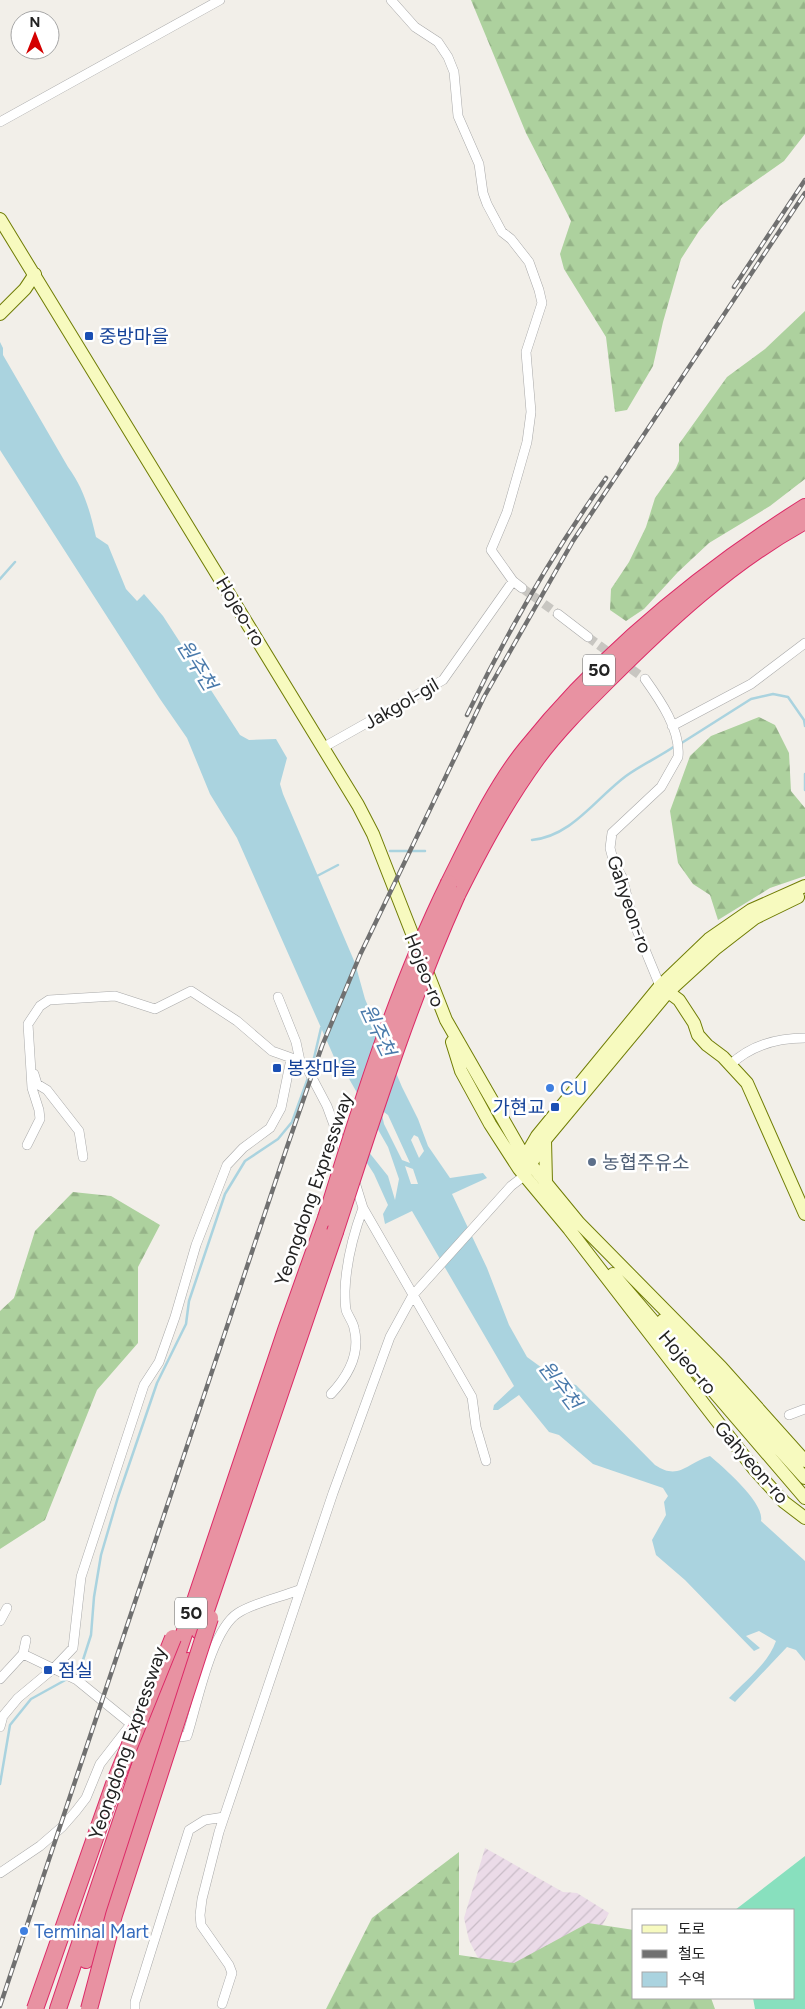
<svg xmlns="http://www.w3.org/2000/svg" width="805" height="2009" font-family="Figtree,'Noto Sans KR',sans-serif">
  <defs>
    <pattern id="industrial-furrows" width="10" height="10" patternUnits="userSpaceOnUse" patternTransform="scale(1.25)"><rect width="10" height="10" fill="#ebdbe8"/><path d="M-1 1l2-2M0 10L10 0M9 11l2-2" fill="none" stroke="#c9bcc7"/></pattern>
    <pattern id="forest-firs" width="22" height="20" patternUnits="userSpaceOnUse" patternTransform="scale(1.25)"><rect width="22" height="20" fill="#add19e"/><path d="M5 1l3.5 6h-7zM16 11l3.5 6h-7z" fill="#95b388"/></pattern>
  </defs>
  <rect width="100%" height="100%" fill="#f2efe9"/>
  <path fill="url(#industrial-furrows)" d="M485 1848 563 1892 577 1893 609 1913 584 1959 586 1980 479 1960 469 1940 464 1918Z"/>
  <path fill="url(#forest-firs)" d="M471 0H805V134L784 161 720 206 699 231 681 259 663 322 653 366 627 410 615 412 606 337 564 269 560 254 571 221 526 133Z
    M805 311V479L770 506 709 543 678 572 644 609 626 621 610 610 611 589 629 562 646 527 655 498 676 468 679 461V444L727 377 765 349Z
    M759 717 775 725 789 753 791 791 805 808V876L770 888 718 920 710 895 693 884 678 863 670 811 690 756 711 736Z
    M73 1192 111 1196 160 1225 138 1267V1343L97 1390 45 1520 0 1549V1311L14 1298 35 1231Z
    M459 1852V1955L514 1963 588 1923 634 1930V1998H711L715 2009H326L372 1918Z"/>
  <path fill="#88e0be" d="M805 1856V2009H755L753 1998H794V1910H735Z"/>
  <path fill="#aad3df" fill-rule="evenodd" d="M0 342 3 348V355L68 467C84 489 90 511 96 537L108 545 126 589 137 601 144 594 163 616 240 735 249 740 276 739 287 758 280 784 283 794 355 963 365 999 402 1087 418 1119 428 1146 450 1178 483 1173 487 1178 452 1194 487 1268 509 1325 527 1357 560 1381 576 1385 655 1465C679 1481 687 1463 710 1456 723 1467 765 1503 761 1521L805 1561V1661L796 1650 787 1647 735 1702 729 1698C745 1681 768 1664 776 1641L759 1631 746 1636 760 1648 754 1651 685 1580 656 1555 652 1540 666 1515 664 1502 668 1496 663 1488 593 1464 559 1435 549 1432 519 1395 498 1410H493L494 1405 514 1386 412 1211 385 1224 383 1214 388 1205 374 1174 351 1138 368 1151 388 1176 395 1200 399 1179 388 1147 344 1070 334 1057 237 838 210 794 187 738 160 699 0 450ZM381 1110 388 1115 410 1163 402 1160 384 1124ZM414 1135 418 1137 424 1151 419 1158 411 1140ZM405 1166 413 1169 418 1184H411Z"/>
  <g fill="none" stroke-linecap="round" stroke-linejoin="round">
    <path stroke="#aad3df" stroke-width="2.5" d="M0 579 15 562
      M680 744 751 699 773 694 788 697 804 720 805 726
      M805 774V790
      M532 840C572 836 595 799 626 776 641 765 659 757 675 746
      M390 851H425
      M317 876 338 865
      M311 1071 321 1028
      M72 1674 83 1660 91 1635 94 1597 101 1555 118 1497 157 1383 186 1324 189 1301 225 1194 245 1161 278 1139 292 1122 308 1078
      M0 1784 10 1725 31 1699 69 1678"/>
    <path stroke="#c8c6c1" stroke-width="9" stroke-dasharray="9 4.5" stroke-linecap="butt" d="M522 588 558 614
      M588 637 645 679"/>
    <defs>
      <path id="street" d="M391 0 415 27 438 42 448 57 454 72 458 116 479 164 483 193 487 204 502 232 511 239 529 262 539 290 542 303 526 352 531 412 527 442 507 512 491 550 513 581
        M0 122 220 0
        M558 614 588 637
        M645 679C660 700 681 730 678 757L661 787 612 833 610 848 614 863 622 877 634 923 660 986
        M672 726 751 684 805 643
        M324 747 443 680 513 581 522 588
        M278 997 296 1042 300 1061
        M730 1065C751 1045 777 1038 805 1038
        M34 1074 37 1084 47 1090 79 1131 83 1157
        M27 1145 40 1119 39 1110 32 1088 28 1024 40 1006 49 1000 115 996 155 1009 191 991 237 1021 272 1051 300 1061 308 1070 327 1106 345 1155
        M354 1179 363 1208 472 1397 476 1427 486 1461
        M331 1394C348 1376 361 1354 354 1328 353 1322 348 1316 346 1310 345 1304 345 1297 345 1291 346 1261 353 1235 363 1208
        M789 1415 805 1409
        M0 1621 7 1608
        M23 1654 77 1680 131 1724
        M0 1679 23 1654 26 1640
        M0 1727 3 1716 18 1698 54 1668 73 1648 81 1577 144 1385 159 1362 175 1317 196 1245 227 1165 243 1148 270 1128 281 1108 291 1059
        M172 1738 187 1736C197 1705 211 1630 238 1613 253 1603 281 1597 299 1590
        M0 1873 40 1846 62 1827 76 1811 86 1798 100 1764 131 1724 136 1726
        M222 2004 232 1973 229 1965 201 1925 200 1915 202 1899 219 1832 333 1493 390 1337 413 1295 511 1186 524 1176
        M135 2009V2002L189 1830 205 1820 224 1817"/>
      <path id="secondary" d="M0 219 358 805 373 834 446 1020 524 1156 579 1223 721 1367 805 1461
        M0 314 25 289 35 274
        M663 988 679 1000 694 1023 698 1035 707 1045 723 1057 747 1083 805 1214
        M452 1042 461 1071 490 1124 519 1169 569 1229 754 1469 784 1502 805 1518
        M545 1140 546 1182
        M522 1162 537 1136 660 986 709 939 751 910 805 886
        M527 1171 545 1140 668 992 715 949 755 918 798 897
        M613 1274 805 1498
        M663 1320 805 1478"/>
      <path id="highway" d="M449 883C471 839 495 787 526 749 603 653 701 573 805 507
        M457 895C481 847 505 802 537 758 557 731 582 706 606 682 666 622 730 562 805 521
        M199 1631 335 1232
        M86 1960 188 1661
        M58 2009 286 1330 326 1218"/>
    </defs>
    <use href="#street" stroke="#a9a9a9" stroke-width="10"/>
    <use href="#secondary" stroke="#707d05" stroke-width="14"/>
    <use href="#highway" stroke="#dc2a67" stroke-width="18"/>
    <use href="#street" stroke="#fff" stroke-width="9"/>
    <use href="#secondary" stroke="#f7fabf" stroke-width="12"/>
    <use href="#highway" stroke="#e892a2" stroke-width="16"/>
    <defs>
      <path id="rail" d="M734 287 805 180
        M467 715C507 632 553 553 606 478
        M0 2006 287 1147 322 1046 360 955 484 697 573 541 805 193"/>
    </defs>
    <use href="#rail" stroke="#707070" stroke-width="4.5"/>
    <use href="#rail" stroke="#fff" stroke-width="2.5" stroke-dasharray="8" stroke-linecap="butt"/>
    <defs>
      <path id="highway-bridge" d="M326 1218C361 1105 397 989 449 883
        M335 1232C372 1119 408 1004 457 895
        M35 2009 114 1784 173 1638
        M89 2009 114 1915 210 1618"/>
    </defs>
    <use href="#highway-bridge" stroke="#dc2a67" stroke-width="18" stroke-linecap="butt"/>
    <use href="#highway-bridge" stroke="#e892a2" stroke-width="16"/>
  </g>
  <g fill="#1a4fb4" stroke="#fff" stroke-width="2">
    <rect x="84" y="331" width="10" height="10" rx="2.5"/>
    <rect x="272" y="1063" width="10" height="10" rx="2.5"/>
    <rect x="550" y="1102" width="10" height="10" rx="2.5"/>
    <rect x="43" y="1665" width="10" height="10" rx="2.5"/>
  </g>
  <g fill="#3f7fe0" stroke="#fff" stroke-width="2">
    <circle cx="550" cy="1088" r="5"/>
    <circle cx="24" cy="1931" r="5"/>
  </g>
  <circle fill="#5c6f8a" stroke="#fff" stroke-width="2" cx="592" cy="1162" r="5"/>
  <g text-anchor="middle" stroke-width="5" stroke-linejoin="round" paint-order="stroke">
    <g fill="#fff" stroke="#646464" stroke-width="1">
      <rect x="583" y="654.5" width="32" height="31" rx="4"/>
      <rect x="175" y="1597.5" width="32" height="31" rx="4"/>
    </g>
    <g font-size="18" font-weight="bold" fill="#222">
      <text x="599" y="676">50</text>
      <text x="191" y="1619">50</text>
    </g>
    <g font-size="19" fill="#164399" stroke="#fff" text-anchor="start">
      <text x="99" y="343">중방마을</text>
      <text x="287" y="1075">봉장마을</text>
      <text x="545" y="1114" text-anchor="end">가현교</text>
      <text x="58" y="1677">점실</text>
    </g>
    <g font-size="19" fill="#222" stroke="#fff">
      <text transform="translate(241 611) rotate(59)" y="7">Hojeo-ro</text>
      <text transform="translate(401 703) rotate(-30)" y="7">Jakgol-gil</text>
      <text transform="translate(630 904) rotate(71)" y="7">Gahyeon-ro</text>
      <text transform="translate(425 970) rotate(68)" y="7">Hojeo-ro</text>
      <text transform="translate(313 1189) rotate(-71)" y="7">Yeongdong Expressway</text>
      <text transform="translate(688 1362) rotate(49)" y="7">Hojeo-ro</text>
      <text transform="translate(752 1462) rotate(49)" y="7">Gahyeon-ro</text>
      <text transform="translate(127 1743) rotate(-71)" y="7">Yeongdong Expressway</text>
    </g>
    <g font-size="19" fill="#366cbe" stroke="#fff" text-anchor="start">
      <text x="560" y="1095">CU</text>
      <text x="34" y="1938">Terminal Mart</text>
    </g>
    <g font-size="19" fill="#4e5e75" stroke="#fff" text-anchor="start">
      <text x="602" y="1169">농협주유소</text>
    </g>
    <g font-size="20" font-style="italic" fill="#4a7aab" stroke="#fff">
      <text transform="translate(197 665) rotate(58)" y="7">원주천</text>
      <text transform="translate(378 1030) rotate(65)" y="7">원주천</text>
      <text transform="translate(560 1385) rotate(53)" y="7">원주천</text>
    </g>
  </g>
  <rect x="632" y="1909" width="162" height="90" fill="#ffffff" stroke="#a7a7a7"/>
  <rect x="642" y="1925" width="25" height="8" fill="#f7fabf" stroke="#a7a7a7"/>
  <text x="678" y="1934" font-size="15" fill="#222222">도로</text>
  <rect x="642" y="1950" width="25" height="8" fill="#707070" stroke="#a7a7a7"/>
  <text x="678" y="1959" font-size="15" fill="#222222">철도</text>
  <rect x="642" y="1972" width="25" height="15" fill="#aad3df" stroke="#a7a7a7"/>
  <text x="678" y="1984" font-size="15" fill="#222222">수역</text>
  <g transform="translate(35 35)"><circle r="24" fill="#ffffff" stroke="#a7a7a7"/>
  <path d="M0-4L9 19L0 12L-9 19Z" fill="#d40000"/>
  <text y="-8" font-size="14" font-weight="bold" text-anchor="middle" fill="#222222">N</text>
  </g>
</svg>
